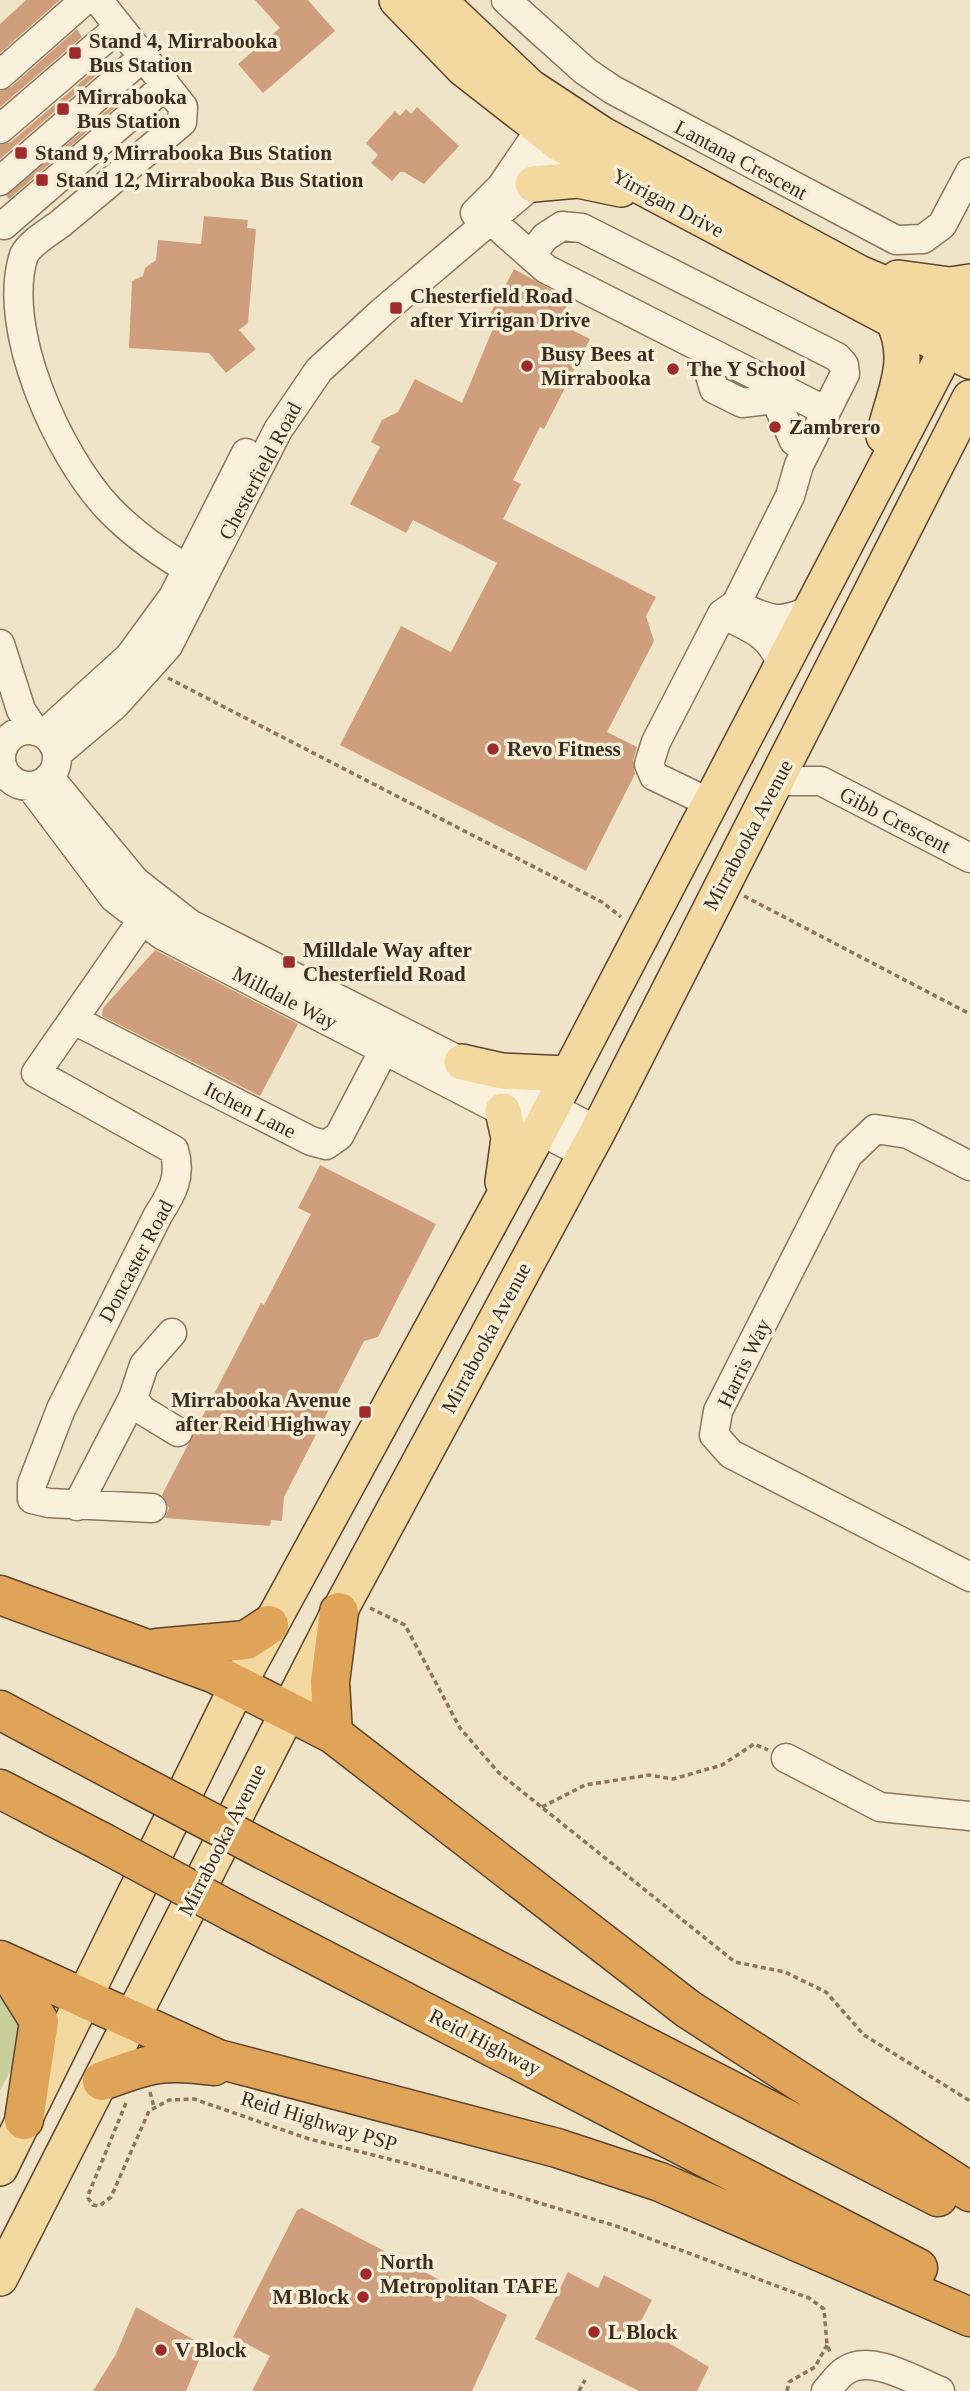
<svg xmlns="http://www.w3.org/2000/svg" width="970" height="2391" font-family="'Times New Roman',serif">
  <rect width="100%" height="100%" fill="#f0e4c8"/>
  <path fill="#c9cf9b" d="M0 1969 46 2003 0 2091Z"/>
  <path fill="#cf9f7d" d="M26 0H60L0 53V24Z
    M255 0H308L335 31 263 93 238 64 280 28Z
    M77 29 82 37 0 107V91L11 87Z
    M103 63 106 67 0 159V145L11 142Z
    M117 102 119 104 9 199 6 196Z
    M417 107 459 146 424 184 404 172H400L392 181 371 163 378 155 366 143 395 111 400 116 406 109 411 114Z
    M204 216 248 220 247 228 256 229 248 323 239 330 256 349 226 373 209 353 129 348 132 281 143 276 145 268 156 260 158 240 201 244Z
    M514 269 570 300 558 323 590 339 544 429 540 427 513 480 521 484 503 519 656 597 646 616 654 641 607 732 637 747 633 760 635 774 586 871 340 745 401 626 451 652 497 563 413 520 406 533 350 504 380 447 371 442 382 420 398 412 415 379 462 403 497 319 489 316Z
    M155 950 298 1024 260 1096 102 1016 103 1008Z
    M320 1165 436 1224 378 1337 364 1341 284 1497 282 1521 271 1520 270 1526 165 1518 169 1508 162 1495 261 1303 264 1305 311 1214 298 1208Z
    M302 2208 507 2315 472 2391H252L270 2356 233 2337 297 2210Z
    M568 2272 598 2288 604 2275 652 2300 639 2325 709 2367 697 2391H639L535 2339Z
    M136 2307 205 2346 186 2391H93L116 2354Z"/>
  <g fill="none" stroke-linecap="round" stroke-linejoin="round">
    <defs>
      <path id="minor" d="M98 0 183 107 182 122C141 156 101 190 60 224 49 232 30 243 24 255 0 328 58 455 109 509 135 536 169 559 202 577
        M506 0 585 71 613 90 896 240 923 239 942 225 970 172
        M0 75 85 0
        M0 129 119 27
        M0 181 143 57
        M482 208 504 232 546 269 826 411
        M475 213 501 187 552 112
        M4 225 166 85
        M531 255 545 237 562 226 582 228 837 357 844 365 845 374 799 465 790 496 736 604 722 614 656 742 649 764 654 776 712 804
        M718 356 709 372 714 389 742 403 775 399 794 441 806 450
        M742 607C771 621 781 624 812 609
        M722 614C752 629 770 633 782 666
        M0 644 21 710 35 731
        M1 758a28 28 0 1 1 56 0a28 28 0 1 1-56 0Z
        M44 734 129 657 173 597 246 453
        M57 754 115 705 168 646 278 430 319 370 382 312 533 184 570 125
        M49 777 135 881 190 924 598 1131
        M777 781H821L970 858
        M30 786 114 898 162 935 585 1154
        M143 919 36 1073 174 1150C182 1177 172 1193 158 1215L61 1409 32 1484V1499L49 1503 152 1508
        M74 1020 311 1141 326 1145 339 1136 384 1050
        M970 1166 908 1134 875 1129 848 1155 718 1411 714 1435 731 1454 970 1577
        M172 1333 144 1365 133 1398 142 1410 178 1432
        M77 1506 133 1398
        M786 1758 880 1807 970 1816
        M826 2391C832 2385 838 2375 845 2371 871 2353 915 2381 940 2391"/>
      <path id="major" d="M397 0 464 69 559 143 970 361
        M438 0 530 87 603 135 859 273 923 300 970 325
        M533 184 578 180 621 189
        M898 278 950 285 970 282
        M884 436C893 395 914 361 893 320
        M462 1062 502 1071 566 1074
        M503 1111 509 1138 503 1182
        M0 2168 238 1685 533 1143 970 305
        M0 2278 339 1612 598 1131 970 398"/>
      <path id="highway" d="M0 1595 215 1674 333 1734 688 2009 970 2192
        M157 1648 246 1640 269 1625
        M0 1710 133 1781
        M333 1734 330 1682 339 1612
        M0 1789 102 1842
        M264 1850 938 2197
        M234 1913 918 2268
        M0 1960 218 2059 557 2148 660 2182 970 2317
        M3 1963 39 2021 24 2120
        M102 2081C150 2063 164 2059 214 2066"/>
    </defs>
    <use href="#minor" stroke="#8d765c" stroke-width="31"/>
    <use href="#major" stroke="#5b4430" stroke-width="38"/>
    <use href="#highway" stroke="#5b4430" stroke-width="41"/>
    <path stroke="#8d765c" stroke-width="3.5" stroke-dasharray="5 3.5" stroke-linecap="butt" d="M168 678 602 902 621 917
      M744 896 970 1014
      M370 1608 405 1625 460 1728 499 1773 735 1962 785 1972 826 1992 864 2035 970 2101
      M542 1807 585 1785 649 1775 673 1779 722 1765 754 1744 768 1750
      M150 2092 154 2107
      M126 2103 89 2193 88 2198 93 2205 99 2206 111 2197 149 2111 169 2100 194 2099 309 2139 413 2165 616 2226 809 2298 824 2309 827 2345 831 2354
      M579 2391 585 2380
      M787 2391 789 2382 815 2367 827 2345"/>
    <use href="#minor" stroke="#faf1dc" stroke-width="28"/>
    <use href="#major" stroke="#f3d9a0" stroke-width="35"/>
    <use href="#highway" stroke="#e0a458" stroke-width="38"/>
    <defs>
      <path id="highway-bridge" d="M133 1781 264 1850
        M102 1842 234 1913"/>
    </defs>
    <use href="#highway-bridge" stroke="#5b4430" stroke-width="41" stroke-linecap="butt"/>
    <use href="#highway-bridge" stroke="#e0a458" stroke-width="38"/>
  </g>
  <g fill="#9e2a2b" stroke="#f7eed8" stroke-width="2.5">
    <rect x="68" y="46" width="14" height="14" rx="3.5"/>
    <rect x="56" y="102" width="14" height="14" rx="3.5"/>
    <rect x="14" y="146" width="14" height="14" rx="3.5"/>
    <rect x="35" y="173" width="14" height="14" rx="3.5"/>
    <rect x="389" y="301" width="14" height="14" rx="3.5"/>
    <circle cx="527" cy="366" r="7"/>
    <circle cx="673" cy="369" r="7"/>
    <circle cx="775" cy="427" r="7"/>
    <circle cx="493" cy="749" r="7"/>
    <rect x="282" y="955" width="14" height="14" rx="3.5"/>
    <rect x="358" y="1405" width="14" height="14" rx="3.5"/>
    <circle cx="366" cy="2274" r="7"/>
    <circle cx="363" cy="2297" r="7"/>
    <circle cx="594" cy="2332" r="7"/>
    <circle cx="161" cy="2350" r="7"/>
  </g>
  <g text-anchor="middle" stroke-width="7" stroke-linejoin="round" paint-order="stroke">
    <g font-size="21" font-weight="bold" fill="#3d2e20" stroke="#f7eed8" text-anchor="start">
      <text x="89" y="48">Stand 4, Mirrabooka<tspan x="89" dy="24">Bus Station</tspan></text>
      <text x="77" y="104">Mirrabooka<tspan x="77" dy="24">Bus Station</tspan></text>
      <text x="35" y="160">Stand 9, Mirrabooka Bus Station</text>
      <text x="56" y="187">Stand 12, Mirrabooka Bus Station</text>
      <text x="410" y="303">Chesterfield Road<tspan x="410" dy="24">after Yirrigan Drive</tspan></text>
      <text x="541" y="361">Busy Bees at<tspan x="541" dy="24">Mirrabooka</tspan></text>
      <text x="687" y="376">The Y School</text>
      <text x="789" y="434">Zambrero</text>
      <text x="507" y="756">Revo Fitness</text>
      <text x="303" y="957">Milldale Way after<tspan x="303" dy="24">Chesterfield Road</tspan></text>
      <text x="351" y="1407" text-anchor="end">Mirrabooka Avenue<tspan x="351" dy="24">after Reid Highway</tspan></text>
      <text x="380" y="2269">North<tspan x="380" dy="24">Metropolitan TAFE</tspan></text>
      <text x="349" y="2304" text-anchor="end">M Block</text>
      <text x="608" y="2339">L Block</text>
      <text x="175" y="2357">V Block</text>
    </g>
    <g font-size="21" fill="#3d2e20" stroke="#f7eed8">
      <text transform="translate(741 160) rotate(28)" y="7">Lantana Crescent</text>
      <text transform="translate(668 203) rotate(28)" y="7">Yirrigan Drive</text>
      <text transform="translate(260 471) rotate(-62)" y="7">Chesterfield Road</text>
      <text transform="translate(895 820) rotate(27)" y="7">Gibb Crescent</text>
      <text transform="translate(748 835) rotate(-62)" y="7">Mirrabooka Avenue</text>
      <text transform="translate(285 998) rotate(27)" y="7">Milldale Way</text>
      <text transform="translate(250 1110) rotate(27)" y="7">Itchen Lane</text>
      <text transform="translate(136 1261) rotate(-62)" y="7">Doncaster Road</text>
      <text transform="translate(486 1338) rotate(-62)" y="7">Mirrabooka Avenue</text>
      <text transform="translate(744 1363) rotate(-64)" y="7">Harris Way</text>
      <text transform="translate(222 1840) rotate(-63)" y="7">Mirrabooka Avenue</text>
      <text transform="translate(485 2042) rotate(27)" y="7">Reid Highway</text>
      <text transform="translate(319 2121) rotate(17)" y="7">Reid Highway PSP</text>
    </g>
  </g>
</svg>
